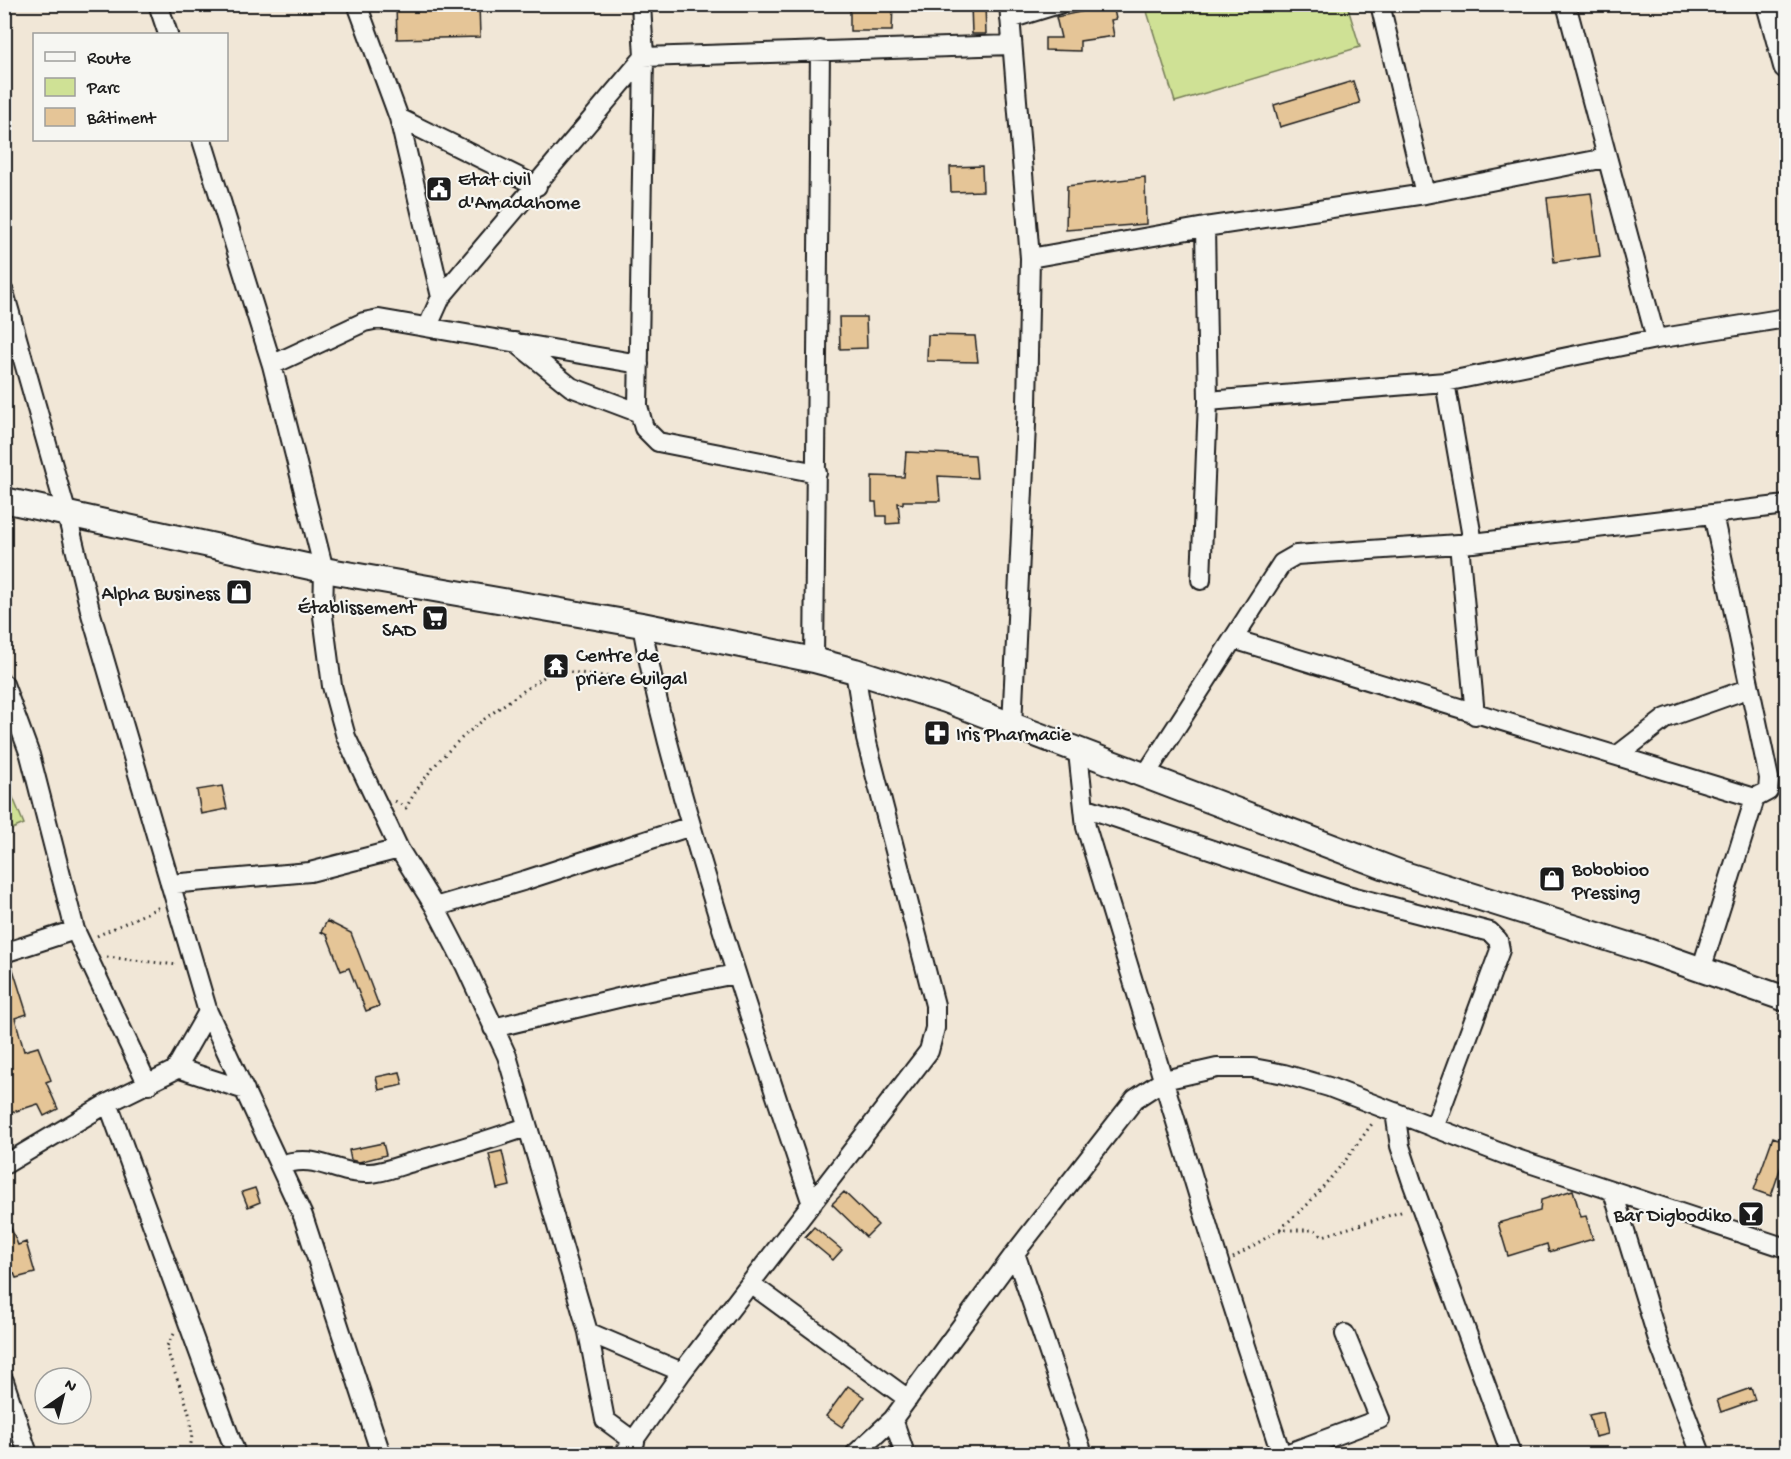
<svg xmlns="http://www.w3.org/2000/svg" width="1791" height="1459" font-family="'Gochi Hand',sans-serif">
  <rect width="100%" height="100%" fill="#f1e7d7"/>
  <filter id="ink" filterUnits="userSpaceOnUse"><feTurbulence type="fractalNoise" baseFrequency=".0167" numOctaves="2"/><feDisplacementMap in="SourceGraphic" scale="12" xChannelSelector="R" yChannelSelector="G"/><feConvolveMatrix kernelMatrix="1 2 1 2 8 2 1 2 1" color-interpolation-filters="sRGB"/></filter>
  <g filter="url(#ink)">
    <path fill="#cfe195" stroke="#767e58" stroke-width="1.5" d="M1145 5H1347L1360 47 1175 102Z
      M4 776 24 824 5 832H4Z"/>
    <path fill="#e5c597" stroke="#1c1c1c" stroke-width="1.5" d="M396 4H479L480 37 397 39Z
      M850 4H893L892 31H850Z
      M971 4H985L986 34H972Z
      M1113 5 1116 19 1111 20 1114 36 1080 41V51L1045 50V38H1061L1056 17Z
      M1353 81 1360 103 1280 127 1274 105Z
      M982 166 983 191 951 192 950 167Z
      M1145 177 1146 224 1066 230 1067 186Z
      M1591 193 1600 256 1554 262 1547 198Z
      M839 317H866L867 348 840 349Z
      M928 335 975 336 978 362 927 361Z
      M906 452 975 455 977 478 938 476 940 501H903V504L898 503 900 523 886 524V516H877L876 502H872V476L904 477Z
      M222 786 227 809 201 814 197 790Z
      M327 921 351 933 379 1006 366 1011 349 968 341 971 327 935 321 932Z
      M11 963 27 1014 15 1018 24 1051 38 1047 51 1080 46 1082 58 1109 44 1116 38 1104 4 1115V964Z
      M400 1072 403 1085 379 1090 376 1077Z
      M1773 1137 1786 1142V1152L1771 1196 1754 1190Z
      M383 1143 386 1155 359 1162 351 1160 349 1150Z
      M502 1151 510 1186 497 1189 489 1154Z
      M255 1188 260 1202 248 1207 242 1192Z
      M1573 1190 1581 1217 1586 1216 1593 1239 1549 1252 1547 1244 1508 1256 1498 1223 1540 1211 1541 1200Z
      M844 1192 878 1225 866 1237 832 1204Z
      M4 1211 18 1245 26 1242 35 1273 16 1278 14 1273 4 1276Z
      M814 1227 842 1250 833 1260 805 1237Z
      M848 1386 864 1397 842 1427 826 1416Z
      M1751 1388 1755 1400 1721 1412 1717 1400Z
      M1603 1412 1608 1434 1595 1437 1589 1415Z"/>
    <g fill="none" stroke-linecap="round" stroke-linejoin="round">
      <defs>
        <path id="minor" d="M158 4 168 34
          M357 4 399 118 441 297
          M641 4 644 57 638 406 644 428 658 442 817 473
          M1009 4 1030 258 1027 404 1012 726
          M1380 4 1425 194
          M1566 4 1656 339
          M1010 19 1059 4
          M399 118 537 186
          M202 140 272 365 324 570 323 616 332 686 346 737 399 849 435 907 465 965 507 1056 588 1332 605 1420 635 1442
          M1030 258 1205 227 1425 194 1606 158
          M4 292 67 515 91 614 208 1012 303 1216 381 1454
          M428 326 441 297 644 57 1011 45
          M515 342 571 387 640 413
          M272 365 364 322 379 319 639 364
          M1445 382 1473 543
          M1208 401 1445 382 1656 339 1786 318
          M1459 544 1475 715
          M1201 580 1208 401 1205 227
          M642 625C656 706 679 784 702 863 736 977 774 1091 812 1204
          M1233 639 1755 798 1768 791 1769 778 1713 514
          M814 660 820 50
          M4 684 30 755 75 930 148 1085
          M1078 752 1086 827 1220 1266 1281 1454
          M1618 755 1666 718 1750 688
          M1144 777 1282 563 1296 555 1473 543 1786 505
          M1084 807 1347 895 1490 932 1498 940 1500 950 1434 1128
          M170 884 310 872 399 849
          M435 907 526 880 691 826
          M4 953 75 930
          M1701 970 1755 798
          M493 1028 635 994 735 974
          M177 1068 245 1090
          M108 1103 236 1454
          M1395 1112 1400 1146 1412 1182 1511 1454
          M4 1165 108 1103 175 1070 208 1012
          M280 1165C319 1152 333 1175 369 1173 382 1173 396 1167 409 1163 449 1153 488 1140 527 1127
          M1613 1192 1659 1343 1701 1454
          M1015 1253 1083 1454
          M751 1284 908 1399
          M588 1332 682 1372
          M4 1381 28 1454
          M893 1419 905 1454
          M624 1454 682 1372 929 1051 935 1028V1005L866 739 855 671
          M855 1454 893 1419 1015 1253 1135 1099 1164 1080 1217 1068H1253L1284 1074 1329 1087 1511 1157 1786 1248
          M1286 1454 1380 1419 1345 1334"/>
        <path id="tertiary" d="M1769 4 1786 66
          M4 500 324 570 642 625 814 660 855 671 946 700 1401 873 1642 949 1786 999"/>
      </defs>
      <use href="#minor" stroke="#1c1c1c" stroke-width="22"/>
      <use href="#tertiary" stroke="#1c1c1c" stroke-width="28"/>
      <path stroke="#1c1c1c" stroke-width="3" stroke-dasharray="1.5 4.5" stroke-linecap="butt" d="M395 801 406 808C441 743 495 711 554 670L638 680
        M97 936 162 906
        M107 957 178 965
        M1280 1229 1308 1204 1345 1161 1374 1121
        M1233 1258 1279 1230H1315L1323 1236 1404 1211
        M174 1334 167 1346C173 1381 202 1419 188 1454"/>
      <use href="#minor" stroke="#f6f6f2" stroke-width="18"/>
      <use href="#tertiary" stroke="#f6f6f2" stroke-width="24"/>
    </g>
  </g>
  <defs>
    <symbol id="civic-square" viewBox="-11 -11 22 22"><rect x="-9" y="-9" width="18" height="18" rx="4" fill="#1c1c1c" stroke="#f6f6f2"/><path d="M-.6-6.5H3V-4.5H.6V-3L4-1V1h2V6H-6V1h2V-1L-.6-3ZM-1.2 2.5V6h2.4V2.5Z" fill="#fff"/></symbol>
    <symbol id="shop-square" viewBox="-11 -11 22 22"><rect x="-9" y="-9" width="18" height="18" rx="4" fill="#1c1c1c" stroke="#f6f6f2"/><path d="M-5-2.5h2.3a2.7 3.5 0 0 1 5.4 0H5L5.5 6h-11ZM-1.5-2.5h3a1.5 2.3 0 0 0-3 0Z" fill="#fff"/></symbol>
    <symbol id="supermarket-square" viewBox="-11 -11 22 22"><rect x="-9" y="-9" width="18" height="18" rx="4" fill="#1c1c1c" stroke="#f6f6f2"/><path d="M-6-5.5h2.5l.6 2H6L4.5 2H-2.5L-4.4-4H-6ZM-1.5 3.2a1.3 1.3 0 1 0 .1 0ZM3 3.2a1.3 1.3 0 1 0 .1 0Z" fill="#fff"/></symbol>
    <symbol id="temple-square" viewBox="-11 -11 22 22"><rect x="-9" y="-9" width="18" height="18" rx="4" fill="#1c1c1c" stroke="#f6f6f2"/><path d="M0-6L5-2H3V0L6.5 2.5H4V6H1.5V3h-3V6H-4V2.5H-6.5L-3 0V-2H-5Z" fill="#fff"/></symbol>
    <symbol id="pharmacy-square" viewBox="-11 -11 22 22"><rect x="-9" y="-9" width="18" height="18" rx="4" fill="#1c1c1c" stroke="#f6f6f2"/><path d="M-2-6h4v4h4v4h-4v4h-4v-4h-4v-4h4Z" fill="#fff"/></symbol>
    <symbol id="bar-square" viewBox="-11 -11 22 22"><rect x="-9" y="-9" width="18" height="18" rx="4" fill="#1c1c1c" stroke="#f6f6f2"/><path d="M-6-5H6L.8 .8V4.5H3.5V6h-7V4.5H-.8V.8Z" fill="#fff"/></symbol>
  </defs>
  <g fill-rule="evenodd">
    <use href="#civic-square" x="424" y="174" width="30" height="30"/>
    <use href="#shop-square" x="224" y="577" width="30" height="30"/>
    <use href="#supermarket-square" x="420" y="603" width="30" height="30"/>
    <use href="#temple-square" x="541" y="651" width="30" height="30"/>
    <use href="#pharmacy-square" x="922" y="718" width="30" height="30"/>
    <use href="#shop-square" x="1537" y="864" width="30" height="30"/>
    <use href="#bar-square" x="1736" y="1199" width="30" height="30"/>
  </g>
  <g text-anchor="middle" stroke-width="4.5" stroke-linejoin="round" paint-order="stroke">
    <g font-size="20" fill="#1c1c1c" stroke="#f6f6f2" text-anchor="start">
      <text x="458" y="185">Etat civil<tspan x="458" dy="23">d'Amadahome</tspan></text>
      <text x="220" y="599" text-anchor="end">Alpha Business</text>
      <text x="416" y="613" text-anchor="end">Établissement<tspan x="416" dy="23">SAD</tspan></text>
      <text x="576" y="661">Centre de<tspan x="576" dy="23">priere Guilgal</tspan></text>
      <text x="956" y="740">Iris Pharmacie</text>
      <text x="1572" y="875">Bobobioo<tspan x="1572" dy="23">Pressing</tspan></text>
      <text x="1732" y="1221" text-anchor="end">Bar Digbodiko</text>
    </g>
  </g>
  <rect width="1791" height="1459" fill="none" stroke="#f6f6f2" stroke-width="24"/>
  <rect x="12" y="12" width="1767" height="1435" fill="none" stroke="#1c1c1c" stroke-width="2" filter="url(#ink)"/>
  <rect x="33" y="33" width="195" height="108" fill="#f6f6f2" stroke="#9f9f9c" stroke-width="1.5"/>
  <rect x="45" y="52" width="30" height="9" fill="#f6f6f2" stroke="#9f9f9c" stroke-width="1.5"/>
  <text x="87" y="63" font-size="18" fill="#1c1c1c">Route</text>
  <rect x="45" y="78" width="30" height="18" fill="#cfe195" stroke="#9f9f9c" stroke-width="1.5"/>
  <text x="87" y="93" font-size="18" fill="#1c1c1c">Parc</text>
  <rect x="45" y="108" width="30" height="18" fill="#e5c597" stroke="#9f9f9c" stroke-width="1.5"/>
  <text x="87" y="123" font-size="18" fill="#1c1c1c">Bâtiment</text>
  <g transform="translate(63 1396) rotate(35)"><circle r="28" fill="#f6f6f2" stroke="#9f9f9c" stroke-width="1.5"/>
  <path d="M0-4.5L10 22L0 15L-10 22Z" fill="#1c1c1c"/>
  <text y="-9" font-size="16" font-weight="bold" text-anchor="middle" fill="#1c1c1c">N</text>
  </g>
</svg>
